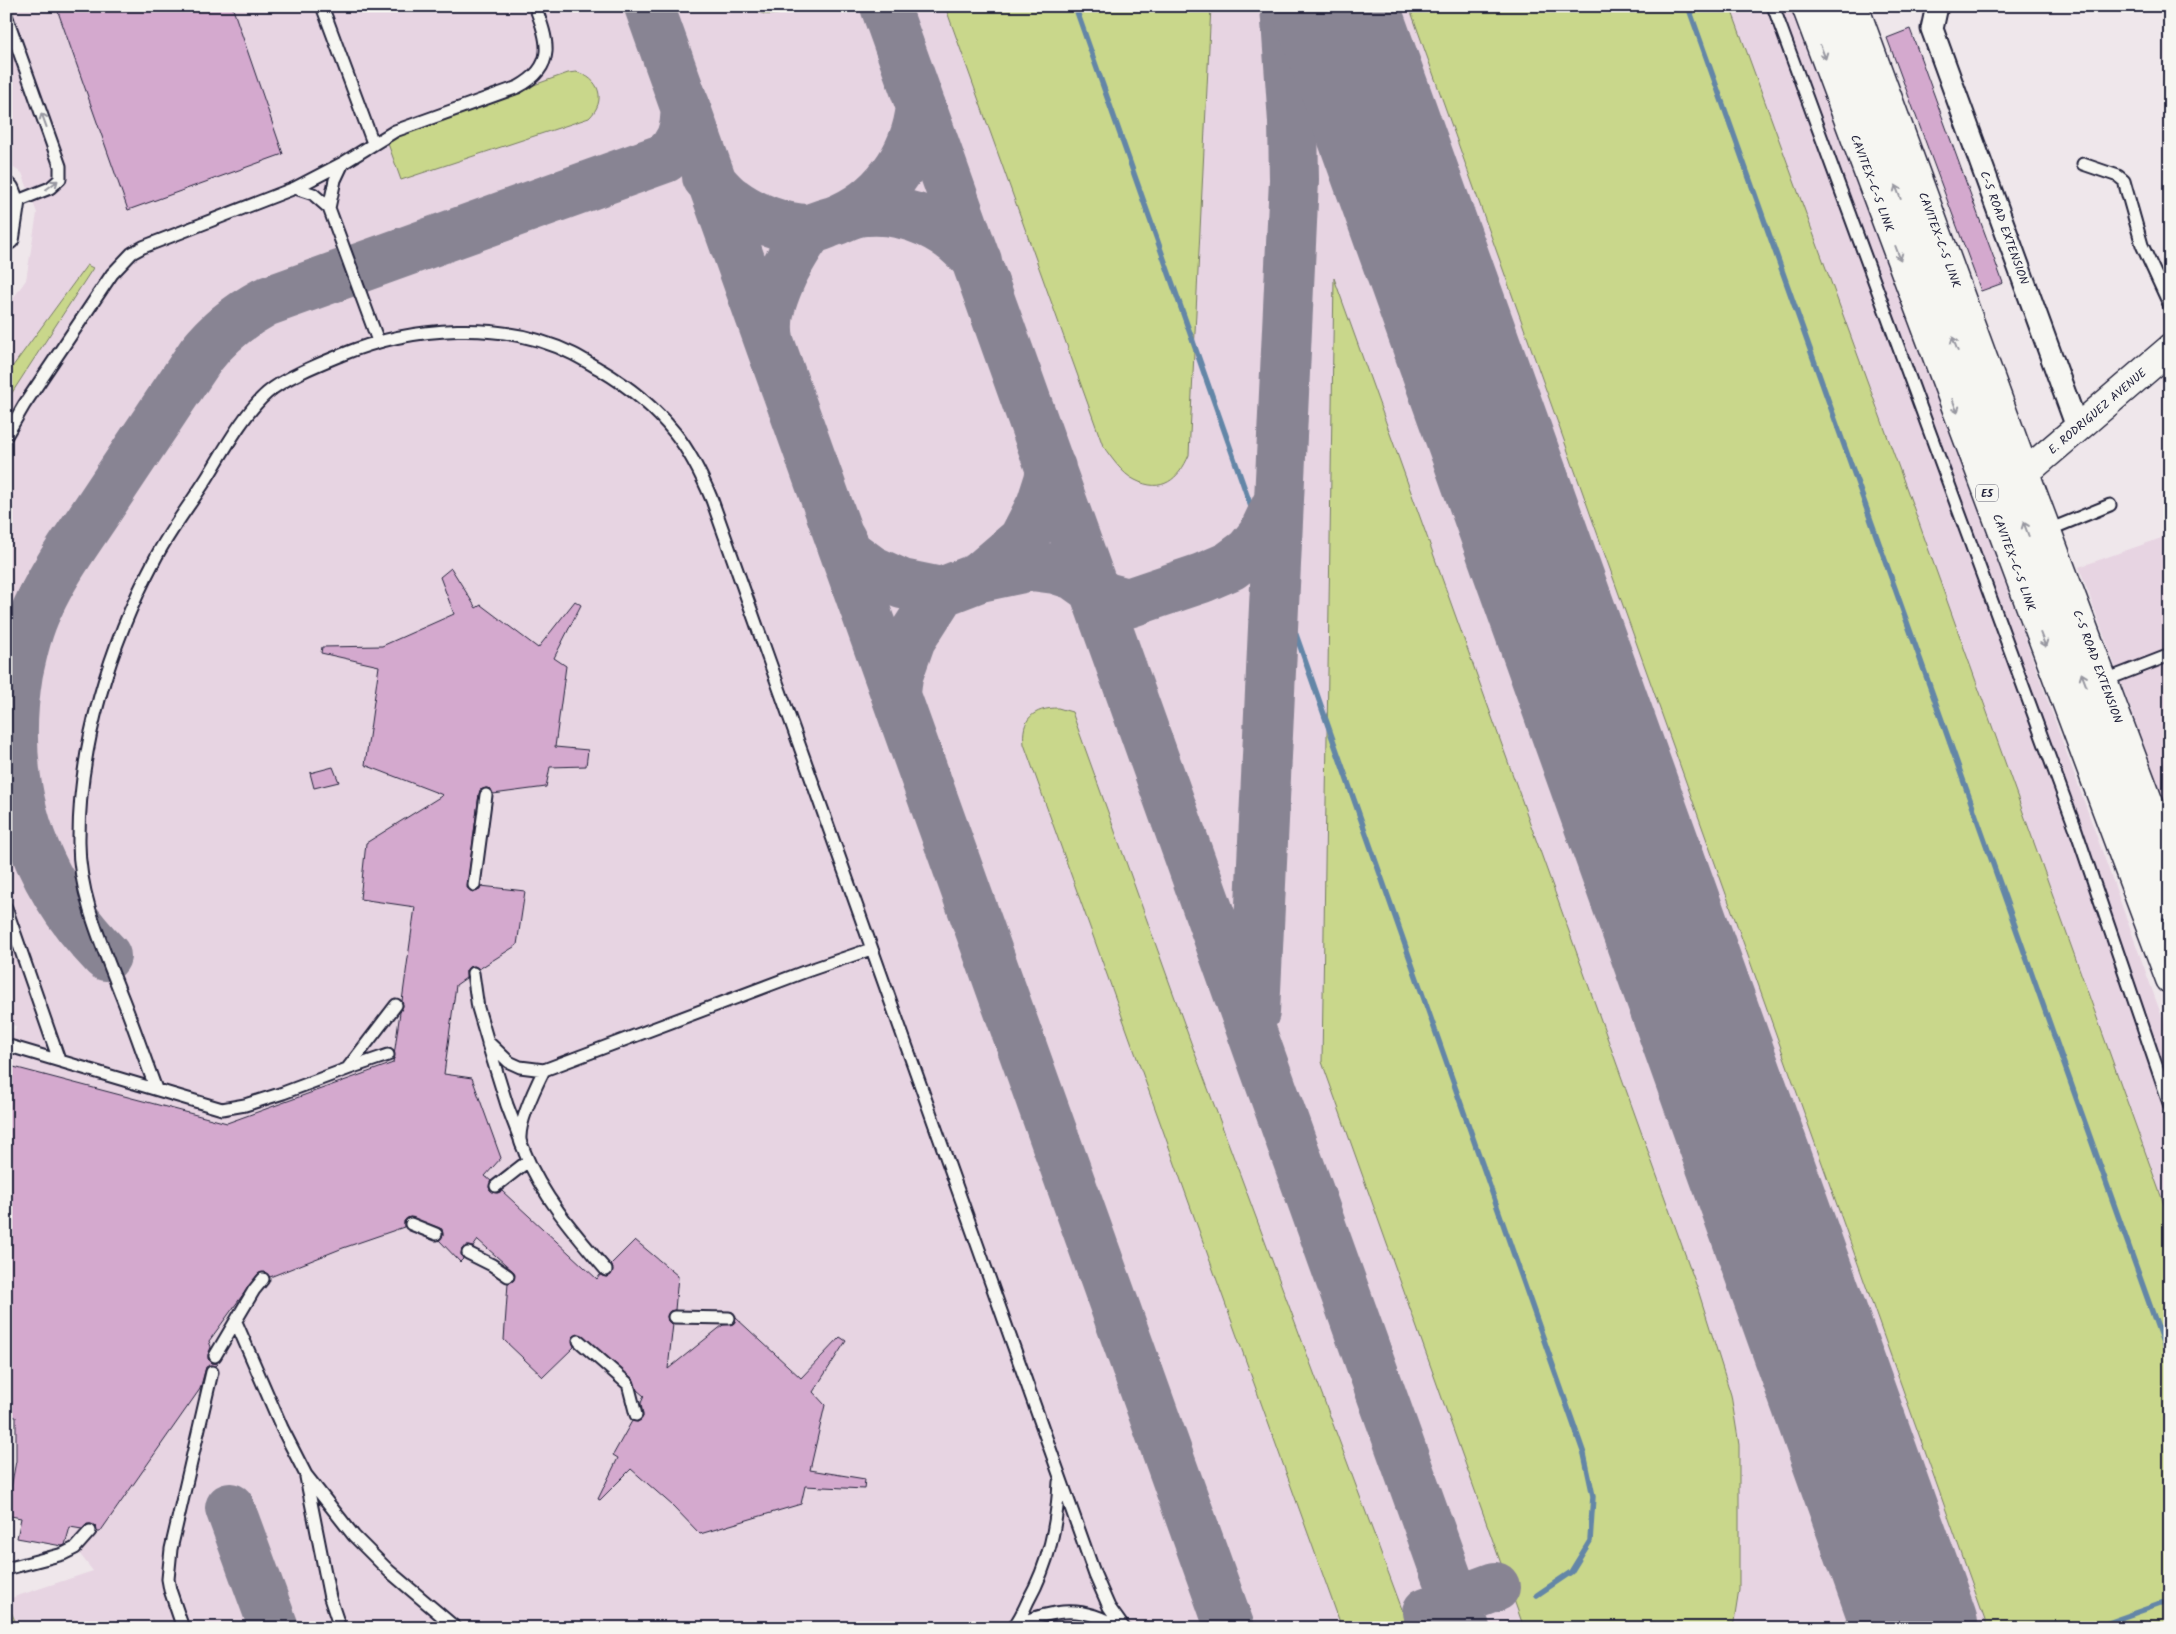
<svg xmlns="http://www.w3.org/2000/svg" width="2176" height="1634" font-family="Kalam,sans-serif">
  <rect width="100%" height="100%" fill="#efe7eb"/>
  <filter id="ink" filterUnits="userSpaceOnUse"><feTurbulence type="fractalNoise" baseFrequency=".02" numOctaves="2"/><feDisplacementMap in="SourceGraphic" scale="10" xChannelSelector="R" yChannelSelector="G"/><feConvolveMatrix kernelMatrix="1 2 1 2 8 2 1 2 1" color-interpolation-filters="sRGB"/></filter>
  <g filter="url(#ink)">
    <path fill="#e7d4e2" d="M6 6H1791L1998 563 2170 1039V1628H17L8 1599 93 1571 75 1548 17 1538 21 1518 6 1515 16 1461V1417L6 1416V1062L16 1026 6 1024V311L9 304 26 280 37 213 22 173 10 166 6 156Z
      M2170 535V817L2079 567Z"/>
    <path fill="#c9d78b" stroke="#767c63" d="M750 6H793C781 17 762 18 750 6Z
      M945 6H1211L1189 455C1179 479 1162 494 1135 480 1122 474 1111 457 1103 446Z
      M1409 6H1730L1914 509 2170 1221V1628H1988Z
      M576 72C600 78 607 101 589 118L401 180 386 138 409 129 568 73Z
      M87 265 93 268 6 402V368L10 370Z
      M1334 278 1698 1290 1731 1395 1739 1445V1590L1733 1628H1524L1322 1062Z
      M1058 708 1072 712 1194 1051 1409 1628H1342L1024 744C1021 719 1033 708 1058 708Z
      M6 1599 17 1626 6 1628Z"/>
    <g fill="none" stroke-linecap="round" stroke-linejoin="round">
      <path stroke="#6486a7" stroke-width="5.5" d="M1075 6 1584 1454 1593 1496 1590 1541 1571 1572 1537 1595
        M1688 6 2170 1362
        M2093 1628 2170 1601"/>
      <path stroke="#888493" stroke-width="50" d="M649 6 1230 1628
        M885 6 1465 1628
        M707 177C715 185 722 195 731 201 752 217 783 229 809 229 817 229 827 223 834 221 882 203 916 157 921 106
        M769 339C765 318 772 299 780 280 784 270 804 234 812 229 818 225 827 223 834 221 844 217 855 211 867 211 908 208 951 228 977 261
        M841 539 848 553 871 570 902 584 941 592 980 577 1023 540 1041 505 1049 480 1051 468
        M896 693 898 676 911 639 941 592 980 577 1032 566 1055 569 1074 575 1105 597 1128 603 1202 578 1230 566 1249 552 1262 536 1279 500
        M106 956C30 878 0 782 18 673 23 650 28 627 39 605 55 570 79 538 100 506 134 455 167 405 201 355 219 332 239 316 265 302L665 158C682 145 687 126 685 105
        M1255 1012 1294 180 1293 122 1285 6
        M230 1508 274 1628
        M1427 1612 1495 1587
        M1869 1628C1888 1589 1881 1549 1873 1508"/>
      <path stroke="#888493" stroke-width="125" d="M1335 6 1916 1628"/>
    </g>
    <path fill="#d4a9ce" stroke="#22223b" d="M56 6H232L283 154 128 210Z
      M1910 29 2003 283 1981 291 1887 38Z
      M451 568 476 608 481 605 538 648 575 601 581 605 554 658 566 666 555 747 588 750 586 766 550 767 546 787 493 794 491 789 486 788 480 790 479 794 467 888 474 892 480 890 481 886 525 891 517 945 479 969 475 966 469 967 466 971V978L456 985 444 1074 472 1078 501 1158 485 1176 491 1181 489 1187 490 1190 497 1193 502 1191 597 1279 600 1275 607 1277 611 1275 613 1269 611 1264 635 1240 678 1276 675 1310 670 1311 667 1316 668 1321 673 1324 668 1369 723 1325 733 1324 736 1318 801 1378 840 1337 846 1341 813 1392 825 1405 810 1470 865 1479 864 1489 805 1486 801 1504 700 1534 673 1506 631 1469 600 1500 598 1499 618 1458 613 1455 632 1421 638 1422 643 1417 641 1403 644 1396 637 1390 633 1379 580 1334 574 1336 572 1339 574 1347 543 1377 504 1340 508 1283 514 1280V1272L478 1240 473 1247 467 1246 462 1249 461 1254 463 1259 460 1262 439 1240 443 1236 442 1229 410 1217 404 1221V1227L343 1248 270 1277 265 1272 258 1274 209 1341 211 1347 208 1355V1359L212 1363 218 1364 216 1366 210 1365 206 1367 200 1389 100 1532H97L95 1526 91 1524H87L82 1529 70 1527 65 1545 62 1546 17 1538 21 1518 6 1515 16 1461V1417L6 1416V1065L227 1123 393 1063 400 1012 403 1006 402 1001 415 907 360 899 366 843 443 795 365 765 379 666 321 653 322 647 382 646 454 614 440 577Z
      M333 767 339 782 314 788 310 773Z"/>
    <g fill="none" stroke-linecap="round" stroke-linejoin="round">
      <defs>
        <path id="service" d="M322 6 373 143
          M1773 6 2075 827 2170 1106
          M6 15 60 166V179L50 188 10 204
          M2083 164 2118 176 2124 181 2142 245 2170 306
          M295 188 343 163
          M378 341 329 208 335 180 343 163 395 131 518 87C557 66 548 41 535 6
          M6 436 24 405 112 274 132 253 143 247 295 188 313 194 329 208
          M2046 531 2110 505
          M2103 681 2170 655
          M474 885 486 795
          M6 908 59 1060
          M473 973 478 1008 488 1042 509 1062 520 1067 544 1070
          M488 1044 507 1105 520 1139
          M6 1045 222 1109 245 1105 283 1093 347 1069 396 1005
          M347 1069 388 1055
          M156 1089C144 1057 133 1024 120 992 102 945 79 895 79 843 78 747 110 644 155 559 170 530 190 505 207 478 223 452 245 412 267 393 284 378 319 364 341 355 411 326 504 319 573 354 583 359 592 365 601 370 628 386 655 408 675 433 691 453 702 476 712 500L1095 1575 1109 1607 1124 1628
          M496 1186 528 1161
          M411 1224 436 1234
          M468 1253 492 1265 508 1276
          M606 1270C576 1235 542 1196 525 1153 524 1149 520 1143 520 1139 519 1121 536 1086 544 1070L804 972 871 949
          M674 1317 729 1318
          M236 1322 282 1428 306 1475 354 1536 389 1571 456 1628
          M579 1341 628 1384 636 1415
          M215 1356 254 1290 263 1279
          M306 1477 330 1598 340 1628
          M6 1569 63 1554 75 1548 90 1531
          M1016 1624C1057 1610 1081 1604 1120 1628
          M183 1628 170 1590 168 1579 171 1549 212 1372
          M1013 1628C1019 1620 1024 1610 1028 1601 1049 1563 1057 1525 1059 1482"/>
        <g id="minor">
          <path id="s1" d="M1937 6 1932 29 2077 427"/>
        </g>
        <path id="tertiary" d="M6 191 11 204 6 237"/>
        <g id="secondary">
          <path id="s2" d="M2025 473 2170 349"/>
        </g>
        <g id="primary">
          <path id="s3" d="M1854 6 2025 473 2170 859"/>
        </g>
        <g id="motorway">
          <path id="s4" d="M1806 6 2170 979"/>
          <path d="M1827 6 2170 906"/>
        </g>
      </defs>
      <use href="#service" stroke="#22223b" stroke-width="15"/>
      <use href="#minor" stroke="#22223b" stroke-width="25"/>
      <use href="#tertiary" stroke="#22223b" stroke-width="30"/>
      <use href="#secondary" stroke="#22223b" stroke-width="31"/>
      <use href="#primary" stroke="#22223b" stroke-width="31"/>
      <use href="#motorway" stroke="#22223b" stroke-width="31"/>
      <use href="#service" stroke="#f6f6f2" stroke-width="11"/>
      <use href="#minor" stroke="#f6f6f2" stroke-width="21"/>
      <use href="#tertiary" stroke="#f6f6f2" stroke-width="26"/>
      <use href="#secondary" stroke="#f6f6f2" stroke-width="28"/>
      <use href="#primary" stroke="#f6f6f2" stroke-width="28"/>
      <use href="#motorway" stroke="#f6f6f2" stroke-width="28"/>
    </g>
    <defs><path id="oneway-shaft" d="M-6 0H5M1.5-3L5.5 0L1.5 3" fill="none" stroke-width="1.6" stroke-linecap="round" stroke-linejoin="round" transform="scale(1.25)"/></defs>
    <g stroke="#9797a0">
      <use href="#oneway-shaft" transform="translate(1823 52) rotate(69)"/>
      <use href="#oneway-shaft" transform="translate(44 120) rotate(-110)"/>
      <use href="#oneway-shaft" transform="translate(52 185) rotate(-37)"/>
      <use href="#oneway-shaft" transform="translate(1898 192) rotate(-111)"/>
      <use href="#oneway-shaft" transform="translate(1898 253) rotate(69)"/>
      <use href="#oneway-shaft" transform="translate(1955 344) rotate(-111)"/>
      <use href="#oneway-shaft" transform="translate(1955 406) rotate(69)"/>
      <use href="#oneway-shaft" transform="translate(2026 529) rotate(-111)"/>
      <use href="#oneway-shaft" transform="translate(2043 640) rotate(69)"/>
      <use href="#oneway-shaft" transform="translate(2084 680) rotate(-111)"/>
    </g>
  </g>
  <g text-anchor="middle" stroke-width="5" stroke-linejoin="round" paint-order="stroke">
    <rect fill="#f6f6f2" stroke="#626272" stroke-width="1" x="1976" y="484.5" width="22" height="17" rx="4"/>
    <g font-size="11" font-weight="bold" fill="#22223b">
      <text x="1987" y="497">E5</text>
    </g>
    <g font-size="12" fill="#22223b" stroke="#f6f6f2">
      <text dy="4" stroke="none"><textPath href="#s4" startOffset="189">CAVITEX–C-5 LINK</textPath></text>
      <text dy="4" stroke="none"><textPath href="#s1" startOffset="235">C-5 ROAD EXTENSION</textPath></text>
      <text dy="4" stroke="none"><textPath href="#s3" startOffset="249">CAVITEX-C-5 LINK</textPath></text>
      <text dy="4" stroke="none"><textPath href="#s2" startOffset="95">E. RODRIGUEZ AVENUE</textPath></text>
      <text dy="4" stroke="none"><textPath href="#s4" startOffset="594">CAVITEX–C-5 LINK</textPath></text>
      <text dy="4" stroke="none"><textPath href="#s3" startOffset="704">C-5 ROAD EXTENSION</textPath></text>
    </g>
  </g>
  <rect width="2176" height="1634" fill="none" stroke="#f6f6f2" stroke-width="25"/>
  <rect x="12" y="12" width="2151" height="1609" fill="none" stroke="#22223b" stroke-width="2" filter="url(#ink)"/>
</svg>
